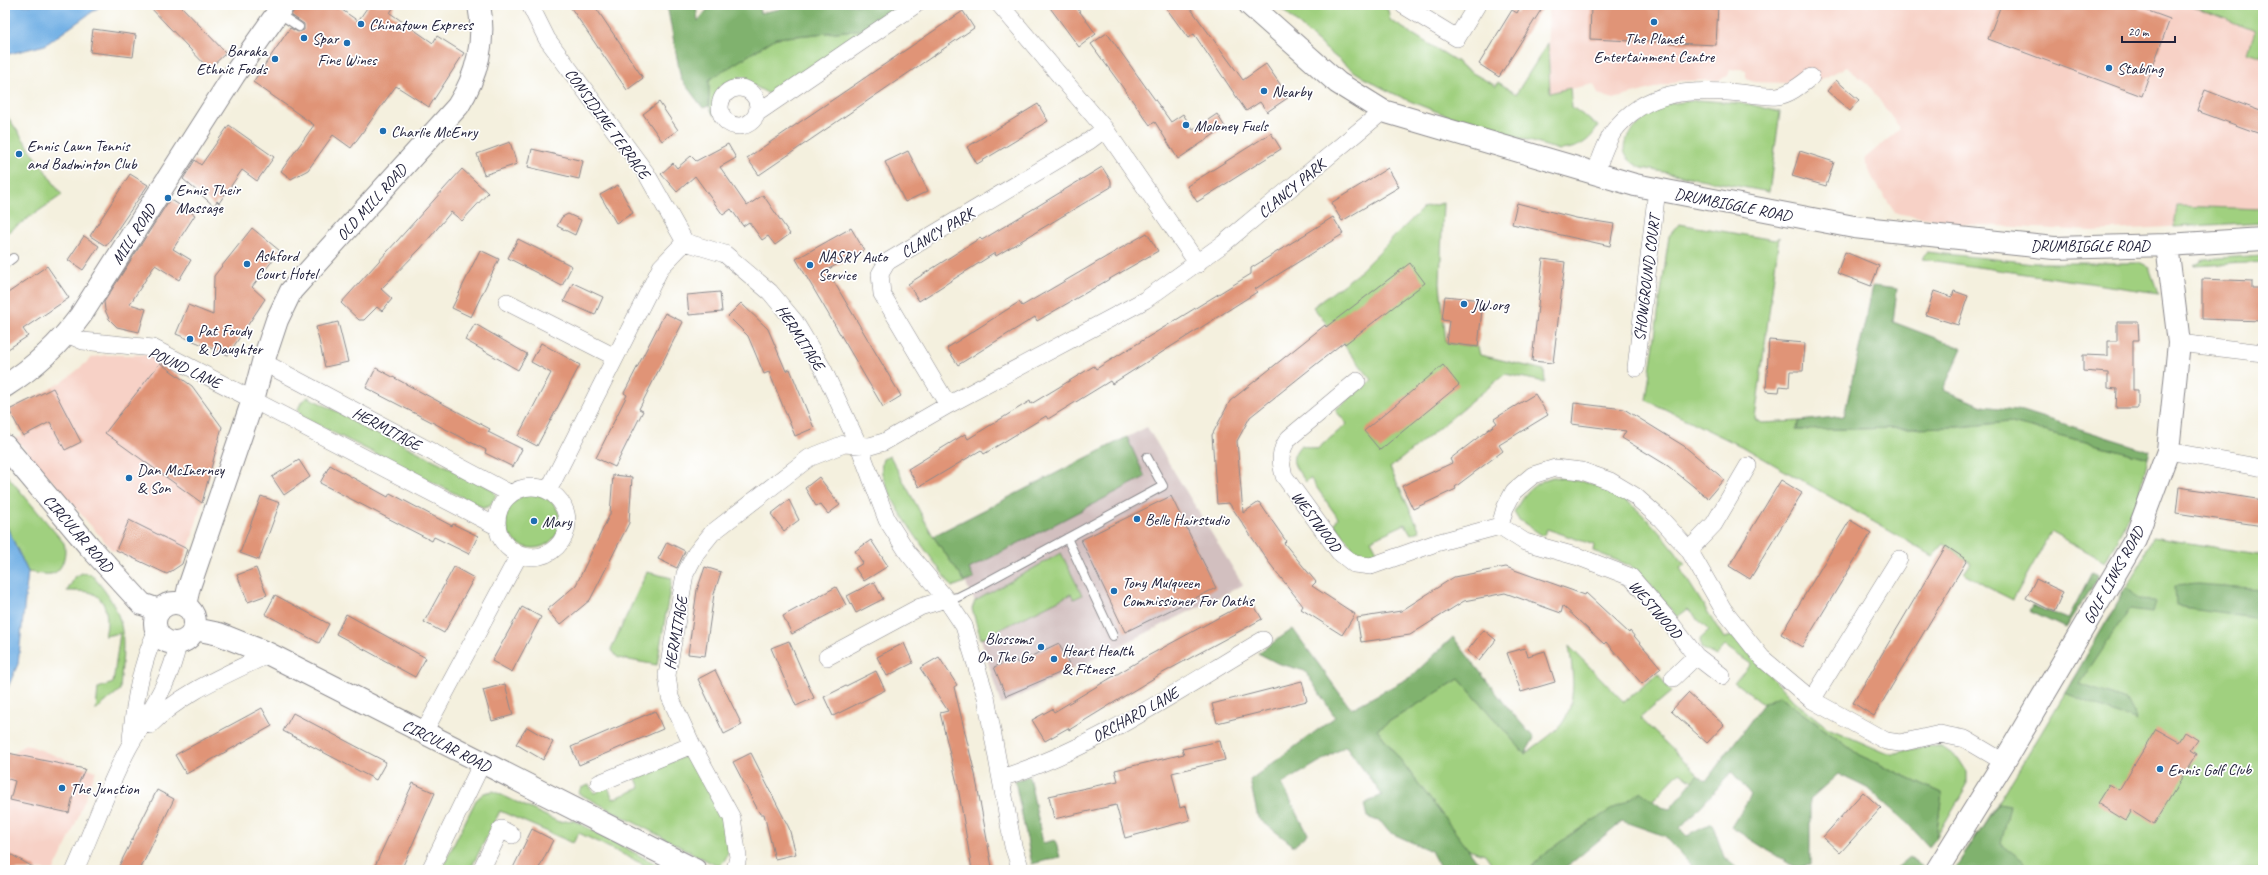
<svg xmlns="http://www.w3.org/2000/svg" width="2268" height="875" font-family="Caveat,sans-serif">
  <rect width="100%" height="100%" fill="#fff"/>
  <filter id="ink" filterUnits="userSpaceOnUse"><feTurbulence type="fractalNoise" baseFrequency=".025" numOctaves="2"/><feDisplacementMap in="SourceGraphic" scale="8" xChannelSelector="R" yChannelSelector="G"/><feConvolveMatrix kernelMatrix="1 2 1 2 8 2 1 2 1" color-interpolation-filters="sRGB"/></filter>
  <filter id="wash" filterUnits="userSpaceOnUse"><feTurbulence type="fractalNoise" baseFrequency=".012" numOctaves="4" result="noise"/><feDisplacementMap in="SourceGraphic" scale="16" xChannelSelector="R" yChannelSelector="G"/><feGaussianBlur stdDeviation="0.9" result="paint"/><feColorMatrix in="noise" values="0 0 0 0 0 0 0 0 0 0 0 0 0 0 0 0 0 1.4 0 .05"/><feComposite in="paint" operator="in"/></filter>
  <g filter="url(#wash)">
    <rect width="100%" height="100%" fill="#f4f0de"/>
    <path fill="#f7d1c6" d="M1548 5H2263V222L2092 231 1963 224 1895 213 1873 179 1864 159 1900 129 1868 84 1846 67 1814 83 1807 71 1787 83 1753 82 1746 77V70L1739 69 1730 70 1728 76 1718 80 1680 81 1614 99 1598 94 1594 84 1550 93Z
      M107 355H148L161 362 192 386 222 427 192 538 182 564 167 574 112 550 15 438 23 436 50 422 37 396 64 381 93 357Z
      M25 744 96 771 71 835 54 870H5V761Z"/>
    <path fill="#d2bfbf" d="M1147 427 1243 585 1001 705 972 609 975 601 965 582 933 536Z"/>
    <path fill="#a0d07f" stroke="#61795d" d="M1277 5H1380L1388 10 1390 20 1458 62 1460 66 1496 86 1498 82 1516 94 1548 43 1550 93 1570 88 1572 107 1598 126C1590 142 1577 149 1559 150 1496 130 1426 114 1368 80 1335 61 1306 30 1277 5Z
      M2191 5H2263V57L2248 52 2255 31Z
      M867 29 781 89 769 94 742 79C716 81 714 92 714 116L709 106V80L776 38Z
      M1698 100 1749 104 1780 112 1769 192 1642 168C1613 155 1624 137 1642 121 1646 117 1651 111 1655 108 1665 103 1687 102 1698 100Z
      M5 113 62 195 5 234Z
      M1443 203 1440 284 1446 343 1478 347 1480 355 1544 370 1545 382 1505 374 1390 468 1420 531 1411 534 1405 524 1371 540 1379 555 1366 557 1353 551 1351 545 1334 524 1338 518 1310 478 1306 482C1295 466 1287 461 1301 445L1317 449 1347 424 1335 410 1372 380 1313 307 1356 275 1423 208Z
      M2177 206 2263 209V222L2174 227Z
      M1679 224 1775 240 1779 237 1755 419 1761 423 1800 421 1796 430 1959 427 2008 422 2148 458 2139 498 2105 562 2051 532 2013 600 1987 587 1964 573 1971 563 1944 544 1933 556 1747 449 1646 400 1669 236Z
      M1926 252 2034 263H2141L2149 267 2158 293 1922 259Z
      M2263 255V262L2194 266 2205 259Z
      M308 397 492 489 496 495 490 506 484 508 302 417 298 409 302 401Z
      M890 456 933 536 965 582 952 587C930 555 895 513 883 477 881 472 881 465 883 459Z
      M5 473 64 543C67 553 63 572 51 574 44 575 35 573 28 572L5 523Z
      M1553 477C1574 479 1606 485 1623 498 1647 516 1667 540 1685 565L1680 568 1724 638 1732 636 1794 701 1828 728 1886 753H1896L1927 746 1942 747 1958 758 1967 772V785L1936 838 1942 793 1859 755 1779 696 1763 704 1734 682 1751 664 1725 646 1716 656 1701 648 1700 639 1709 631 1688 609 1677 617 1641 574 1626 564 1593 551 1594 545 1547 529 1543 536 1518 519 1514 512C1523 495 1533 482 1553 477Z
      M506 521a27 27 0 1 1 54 0a27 27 0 1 1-54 0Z
      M2152 537 2263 555V870H1954C2022 770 2082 664 2143 559Z
      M1061 553 1082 595 1074 599 1071 594 981 639 972 609 975 601Z
      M647 572 672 578 657 665 618 658 611 649Z
      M82 573 91 574C130 618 124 636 120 690L96 710 98 688 113 683 120 633 105 636C109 621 108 597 89 592 82 591 74 591 67 591L75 577Z
      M1569 646 1624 702 1658 674 1671 692 1640 718 1698 774 1692 781 1680 772 1652 801 1641 793C1607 813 1554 840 1529 870H1496L1485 854 1468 849 1377 729 1459 679 1525 754C1535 746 1546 739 1555 731 1579 710 1573 674 1569 646Z
      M683 757H690C703 777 747 845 720 865L717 866 578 793 581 788 589 785 594 793 608 787 613 799 640 788 635 776Z
      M493 791 559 822 573 820 667 870H655L579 833 573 843 500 811 470 870H441L476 800 484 793Z"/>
    <path fill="#80b26e" stroke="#516a54" d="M667 5H696L698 21 711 5H759L760 13 780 9 781 5H899L867 29 776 38 709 80V106L703 108 681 79Z
      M1873 286 1897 289 1893 322 1962 348 1943 390 1983 406 2023 411 2150 451 2148 458 2008 422 1959 427 1796 430 1800 421 1844 416Z
      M1127 437 1145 477 969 569 974 579 965 582 933 536Z
      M2092 572 2099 575 2065 628 2029 611 2032 605 2068 619Z
      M2197 584 2263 589V616L2253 617 2176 606 2175 586Z
      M2127 586 2138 600 2156 601 2153 612 2129 609 2079 684 2126 700 2137 721 2065 693Z
      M1293 629 1351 709 1412 676 1453 637 1508 708 1534 738 1525 754 1459 679 1377 729 1484 870H1441L1431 851 1389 832 1381 822 1367 817 1364 804 1382 795 1346 746 1282 784 1308 834 1294 846 1258 818 1250 780 1335 717 1305 671 1277 663 1258 653Z
      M1779 696 1859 755 1942 793 1936 838 1929 847 1908 824 1867 788 1838 774 1810 799V865L1796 868 1731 827 1751 795 1732 772 1680 829 1687 836 1712 823 1724 857 1739 870H1695L1665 836 1622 821 1563 870H1529C1554 840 1607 813 1641 792L1661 807 1670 809 1698 774 1706 781 1763 704Z
      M1029 776 1043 843 1055 840 1060 857 1032 864 1015 781Z
      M1999 803 2010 805 2001 844 2025 862 2017 870H1954Z
      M1910 857 1924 868 1923 870H1894Z"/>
    <path fill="#72b0e5" stroke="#4a6990" d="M5 5H102L45 45 5 55Z
      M5 523 28 572 18 664 5 694Z"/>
    <g id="blocks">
      <path fill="#e09477" d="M148 5H180L226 53 209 69Z
        M298 5H335L358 21 369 5H395L390 13 433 43 437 36 464 53 429 107 396 86 351 148 333 135 308 170 291 179 281 171 314 125 253 82 290 28 298 32 304 30V24L291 15Z
        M569 5H594L643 78 627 90Z
        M1048 5H1075L1096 34 1079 47Z
        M1164 5H1188L1243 80 1266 64 1289 97 1267 112 1260 102 1246 111 1194 34 1188 38Z
        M1521 5H1544L1499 77 1479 64 1512 10 1517 13Z
        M1591 5H1718L1716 45 1590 39Z
        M2001 5H2132L2170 19 2142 96 1988 39Z
        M963 11 974 28 759 175 747 158Z
        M93 29 136 35 133 57 90 52Z
        M1107 33 1171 122 1183 114 1193 130 1217 114 1225 127 1178 159 1155 122 1150 125 1091 44Z
        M1836 80 1859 100 1850 111 1827 91Z
        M2205 90 2263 112V135L2197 111Z
        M659 102 678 130 662 141 643 114Z
        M1038 104 1048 121 977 164 967 147Z
        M229 125 274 157 257 181 242 170 219 203 217 201 214 206 183 179 195 160 201 165Z
        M1271 133 1281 149 1197 202 1187 186Z
        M510 142 517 164 484 175 477 154Z
        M728 144 736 158 720 167 747 206 763 195 790 234 775 245 768 236 762 240 749 222 743 226 731 209 723 215 695 176 677 192 661 174 673 163 677 168 691 156 696 161Z
        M532 149 583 161 579 179 528 167Z
        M908 151 928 191 905 202 885 162Z
        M1800 151 1834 162 1826 186 1792 176Z
        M1102 167 1111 181V187L996 256 995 253 919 301 908 284 980 238 982 240Z
        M1388 168 1399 187 1342 221 1331 203Z
        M462 169 488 193 462 221 451 212 421 248 381 289 392 299 382 311 377 307 364 320H359L341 303Z
        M130 174 148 185 106 246 90 236Z
        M618 185 633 213 616 223 600 195Z
        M170 199 195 215 173 249 191 260 179 280 155 265 130 304 146 309 139 332 117 327 109 319 105 310 104 302Z
        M1517 203 1576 218 1614 224 1610 246 1512 224Z
        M568 214 581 220 575 235 557 226 562 217Z
        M1333 217 1343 234 1255 289 1257 292 1112 384 1110 381 1048 419 1046 416 984 454 981 450 919 487 908 469 965 434 968 439 1030 401 1031 404 1094 366 1096 369 1251 274V268Z
        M252 228 280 251 252 287 265 299 228 355 176 334 188 305 213 315 214 276Z
        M851 228 864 250 827 270 901 396 883 407 796 259Z
        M1147 233 1158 251 1037 321 1035 317 958 365 947 348 1019 302 1022 306Z
        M84 236 99 246 83 270 68 260Z
        M518 239 572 266 562 286 508 258Z
        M480 250 499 259 471 317 452 308Z
        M1845 252 1879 266 1871 286 1837 273Z
        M1543 259 1565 262 1553 363 1532 361Z
        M1410 263 1425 283 1345 344 1344 342 1250 417 1237 441 1243 513 1259 502 1286 541 1284 543 1316 582 1312 586 1355 614 1342 635 1301 609 1303 606 1267 560 1229 503 1217 504 1212 435 1230 401 1325 325 1326 327Z
        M47 266 69 298 23 329 28 336 5 351V295Z
        M2202 279 2252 281V288H2263V321L2202 319Z
        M573 283 603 297 595 315 564 301Z
        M1934 291 1952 297 1954 291 1968 296 1958 325 1926 315Z
        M720 292 722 312 689 315 687 295Z
        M1445 296 1483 300 1478 347 1446 343 1449 321 1442 320Z
        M741 303 768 329 786 371 790 369 814 428 795 436 769 372 764 374 748 336 728 316Z
        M665 313 683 322 639 409 643 411 615 467 596 458 627 395 624 393Z
        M338 322 348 362 325 367 316 327Z
        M2117 322H2138L2139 340H2133V390H2138V408H2116L2117 389 2108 388V373L2083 371V355L2108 356V341H2117Z
        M475 324 527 354 518 370 465 340Z
        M1769 340 1805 343 1803 371H1790L1789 387 1780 386 1779 392 1766 391Z
        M541 343 580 365 537 446 518 436 551 373 531 362Z
        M160 363 192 386 222 427 202 503 105 433Z
        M1443 365 1459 385 1380 450 1364 431Z
        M376 368 490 429 488 432 522 449 513 467 485 453 486 450 366 388Z
        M53 388 81 442 65 450 50 422 23 436 9 410Z
        M1535 394 1548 415 1499 445 1503 451 1455 487 1456 489 1413 509 1402 486 1452 463 1450 459 1497 423 1494 419Z
        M1574 403 1624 409 1684 446 1724 479 1708 498 1668 466 1622 438 1626 431 1572 424Z
        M299 460 310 477 284 495 272 477Z
        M330 465 388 497 390 493 452 526 453 524 478 536 469 554 434 537 432 541 320 483Z
        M613 475 632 477 629 523 590 600 560 625 547 610 576 585 610 514Z
        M819 477 840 505 828 514 820 504 816 506 805 488Z
        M1781 480 1802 493 1750 579 1729 566Z
        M2179 487 2263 500V526L2176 513Z
        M261 496 280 503 259 560 240 553Z
        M1171 496 1216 588 1125 632 1081 540Z
        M789 500 799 520 784 531 771 514Z
        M129 520 187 549 182 564 167 574 116 550Z
        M1850 520 1871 533 1802 647 1781 634Z
        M871 540 888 566 864 581 855 568 863 563 855 551Z
        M667 542 685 551 677 568 658 559Z
        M1946 546 1967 560 1874 716 1853 703Z
        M454 567 474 578 444 633 424 622Z
        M705 567 721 572 714 594 705 656 688 654 697 590Z
        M1506 567 1585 595 1586 593 1629 633 1630 631 1661 668 1642 684 1606 642 1604 644 1563 606 1561 613 1505 593 1464 601 1410 635 1361 642 1357 618 1401 611 1454 577Z
        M256 568 267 595 248 602 237 575Z
        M2036 579 2063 592 2054 612 2026 598Z
        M874 582 883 599 856 613 847 596Z
        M836 587 846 605 792 634 783 616Z
        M275 595 329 624 319 643 265 614Z
        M1251 600 1262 619 1159 675 1069 730 1068 728 1045 741 1032 720 1052 709 1054 712 1144 658Z
        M522 607 541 617 512 672 492 661Z
        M346 614 426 658 415 677 336 634Z
        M1484 630 1496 640 1479 661 1467 651Z
        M789 641 814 698 796 706 771 648Z
        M904 643 913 663 887 676 877 657Z
        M1059 643 1071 668 1006 696 994 667 1015 658 1017 663Z
        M1525 648 1528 656 1545 651 1555 682 1521 692 1507 653Z
        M939 657 957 685 954 687 975 774 992 867 972 870 958 787 940 713 948 711 920 668Z
        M715 670 742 725 724 734 698 679Z
        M876 671 885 690 833 716 824 697Z
        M1302 681 1307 701 1217 723 1212 704Z
        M505 684 513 715 492 721 483 690Z
        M1688 693 1724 725 1707 743 1671 711Z
        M262 708 272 726 186 774 175 755Z
        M655 711 663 729 579 765 571 747Z
        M293 713 386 762 376 780 283 731Z
        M527 727 553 742 543 760 516 744Z
        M2156 729 2179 742 2185 732 2198 740 2191 750 2197 754 2154 824 2132 810 2126 821 2097 803 2109 784 2119 790Z
        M1220 741 1225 760 1172 773 1180 808 1186 806 1190 820 1125 838 1116 805 1054 819 1049 796 1118 781 1115 770 1184 754 1182 749Z
        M8 753 85 769 73 795 69 813 10 800 15 781 5 778V765Z
        M751 753 789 828 796 854 775 859 764 814H760L733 762Z
        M413 783 435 793 406 859 401 870H373Z
        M157 790 174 799 140 870H117Z
        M1863 792 1881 808 1840 853 1823 837Z
        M532 829 553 840 538 870H512Z
        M5 851 38 870H5Z"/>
    </g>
  </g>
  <g filter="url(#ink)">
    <use href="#blocks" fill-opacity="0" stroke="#8b898c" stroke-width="1"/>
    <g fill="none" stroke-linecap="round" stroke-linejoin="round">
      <defs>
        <path id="lane" d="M278 13 299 27
          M5 264 13 258
          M1067 538 1113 636
          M946 599 958 597 970 591 1163 486 1147 457"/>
        <path id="street" d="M530 5 547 39 646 173 685 242
          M1000 5 1105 129 1198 264
          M1403 5 1457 38 1477 5
          M720 107a19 19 0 1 1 38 0a19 19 0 1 1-38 0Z
          M757 113 915 5
          M1595 174C1600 161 1605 144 1613 132 1645 89 1691 89 1740 93 1752 94 1765 97 1777 96 1789 95 1802 84 1811 77
          M685 242 725 254 770 292 795 322 823 369 859 446 887 520 908 553 946 599 964 626 986 697 1013 846 1021 870
          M507 302 615 357
          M67 334 83 341 153 348 496 526
          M2179 343 2263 353
          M263 362 511 494
          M1636 368 1657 189
          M1357 381 1289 438C1279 451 1280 461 1284 476L1339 552 1354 564 1371 566 1436 543 1500 526 1505 508 1514 491 1533 475 1555 468 1582 471 1610 481 1635 496 1661 519 1689 550 1723 609 1762 658 1812 700 1886 741 1900 743 1940 734 1965 739 2004 762
          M948 405 882 294 880 274 887 262 1089 141 1105 129
          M2168 451 2263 468
          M497 522a35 35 0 1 1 70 0a35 35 0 1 1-70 0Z
          M548 491 661 267 685 242
          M1500 526 1525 542 1579 557 1631 577 1669 621 1696 656 1722 676
          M1689 550 1714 524 1748 466
          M827 657 920 607 946 599
          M1673 678 1696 656
          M1812 700 1899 559
          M150 725C182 692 228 674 269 654
          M423 734 519 555
          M131 739C135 702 140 666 156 632
          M1001 778C1094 749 1180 689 1263 640
          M599 783 692 745
          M75 870C93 830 109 783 130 745 150 709 169 686 178 644
          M430 870 482 763
          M481 870 501 829 512 835
          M735 870 738 857 732 818 692 745 670 697 667 675 685 574 696 553 712 533 809 458 844 444 870 446 884 442 948 405 1145 300 1223 244 1383 111"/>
        <path id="secondary" d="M1250 5 1338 83 1383 111 1635 185 1854 227 2054 248 2167 245 2263 239
          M5 386C35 367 59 345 81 315L234 75 283 5
          M5 446 89 546 142 604 159 610
          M155 623a20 20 0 1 1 40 0a20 20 0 1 1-40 0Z
          M185 605 189 587 253 400 263 362 277 320 291 291 458 106C477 76 486 40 479 5
          M195 629 219 634 269 654 695 870
          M1937 870 2004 762 2135 540 2168 451 2179 343 2167 245"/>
      </defs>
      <use href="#lane" stroke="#8b898c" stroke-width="10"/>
      <use href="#street" stroke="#8b898c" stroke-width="18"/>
      <use href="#secondary" stroke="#8b898c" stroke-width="24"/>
      <use href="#lane" stroke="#fff" stroke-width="8"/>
      <use href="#street" stroke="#fff" stroke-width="17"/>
      <use href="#secondary" stroke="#fff" stroke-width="22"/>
    </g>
  </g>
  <g fill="#1f6fb2" stroke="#fff" stroke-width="1.5">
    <circle cx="1654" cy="22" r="4"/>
    <circle cx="361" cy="24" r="4"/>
    <circle cx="304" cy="38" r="4"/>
    <circle cx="347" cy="43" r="4"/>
    <circle cx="275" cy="59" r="4"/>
    <circle cx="2109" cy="68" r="4"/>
    <circle cx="1264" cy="91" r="4"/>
    <circle cx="1186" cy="125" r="4"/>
    <circle cx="383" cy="131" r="4"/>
    <circle cx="19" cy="154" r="4"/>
    <circle cx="168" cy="198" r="4"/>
    <circle cx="247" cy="264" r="4"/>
    <circle cx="810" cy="265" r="4"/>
    <circle cx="1464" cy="304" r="4"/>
    <circle cx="190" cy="339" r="4"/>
    <circle cx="129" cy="478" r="4"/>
    <circle cx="1137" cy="519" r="4"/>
    <circle cx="534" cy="521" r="4"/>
    <circle cx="1114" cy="591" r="4"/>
    <circle cx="1041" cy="647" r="4"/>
    <circle cx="1054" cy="659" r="4"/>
    <circle cx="2160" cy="769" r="4"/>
    <circle cx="62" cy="788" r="4"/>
  </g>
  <g text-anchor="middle" stroke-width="3.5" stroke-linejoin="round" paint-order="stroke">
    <g font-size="16" fill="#22223b" stroke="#fff" text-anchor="start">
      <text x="369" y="30">Chinatown Express</text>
      <text x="312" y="44">Spar</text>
      <text x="1654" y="44" text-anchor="middle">The Planet<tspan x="1654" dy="18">Entertainment Centre</tspan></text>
      <text x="267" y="56" text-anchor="end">Baraka<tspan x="267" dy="18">Ethnic Foods</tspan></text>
      <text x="347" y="65" text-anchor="middle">Fine Wines</text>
      <text x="2117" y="74">Stabling</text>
      <text x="1272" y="97">Nearby</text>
      <text x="1194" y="131">Moloney Fuels</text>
      <text x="391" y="137">Charlie McEnry</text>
      <text x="27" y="151">Ennis Lawn Tennis<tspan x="27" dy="18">and Badminton Club</tspan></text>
      <text x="176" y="195">Ennis Their<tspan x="176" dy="18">Massage</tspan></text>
      <text x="255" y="261">Ashford<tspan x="255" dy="18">Court Hotel</tspan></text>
      <text x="818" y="262">NASRY Auto<tspan x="818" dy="18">Service</tspan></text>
      <text x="1472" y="310">JW.org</text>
      <text x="198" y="336">Pat Foudy<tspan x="198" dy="18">&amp; Daughter</tspan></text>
      <text x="137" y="475">Dan McInerney<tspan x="137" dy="18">&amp; Son</tspan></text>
      <text x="1145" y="525">Belle Hairstudio</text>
      <text x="542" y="527">Mary</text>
      <text x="1122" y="588">Tony Mulqueen<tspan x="1122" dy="18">Commissioner For Oaths</tspan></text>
      <text x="1033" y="644" text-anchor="end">Blossoms<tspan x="1033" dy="18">On The Go</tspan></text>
      <text x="1062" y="656">Heart Health<tspan x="1062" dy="18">&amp; Fitness</tspan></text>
      <text x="2168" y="775">Ennis Golf Club</text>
      <text x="70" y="794">The Junction</text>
    </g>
    <g font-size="16" fill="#22223b" stroke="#fff">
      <text transform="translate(608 123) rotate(54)" y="6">CONSIDINE TERRACE</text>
      <text transform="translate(1291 188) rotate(-40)" y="6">CLANCY PARK</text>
      <text transform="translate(371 202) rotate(-48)" y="6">OLD MILL ROAD</text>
      <text transform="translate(1733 204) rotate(11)" y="6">DRUMBIGGLE ROAD</text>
      <text transform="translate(937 232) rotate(-31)" y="6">CLANCY PARK</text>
      <text transform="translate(133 234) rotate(-57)" y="6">MILL ROAD</text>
      <text x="2090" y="251">DRUMBIGGLE ROAD</text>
      <text transform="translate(1646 278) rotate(-83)" y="6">SHOWGROUND COURT</text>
      <text transform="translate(801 337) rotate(57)" y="6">HERMITAGE</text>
      <text transform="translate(185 367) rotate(25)" y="6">POUND LANE</text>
      <text transform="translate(387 428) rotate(28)" y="6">HERMITAGE</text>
      <text transform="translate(1317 521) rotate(53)" y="6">WESTWOOD</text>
      <text transform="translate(79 533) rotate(49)" y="6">CIRCULAR ROAD</text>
      <text transform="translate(2113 575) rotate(-61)" y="6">GOLF LINKS ROAD</text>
      <text transform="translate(1656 609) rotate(49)" y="6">WESTWOOD</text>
      <text transform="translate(675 633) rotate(-80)" y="6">HERMITAGE</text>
      <text transform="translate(1135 714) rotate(-29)" y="6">ORCHARD LANE</text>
      <text transform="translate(447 745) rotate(27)" y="6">CIRCULAR ROAD</text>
    </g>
  </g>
  <rect width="2268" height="875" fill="none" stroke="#fff" stroke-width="20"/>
  <path d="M2122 36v6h53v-6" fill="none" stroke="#22223b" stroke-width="2"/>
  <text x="2128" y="36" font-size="12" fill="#22223b" stroke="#ffffff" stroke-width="3" paint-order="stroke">20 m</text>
</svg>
